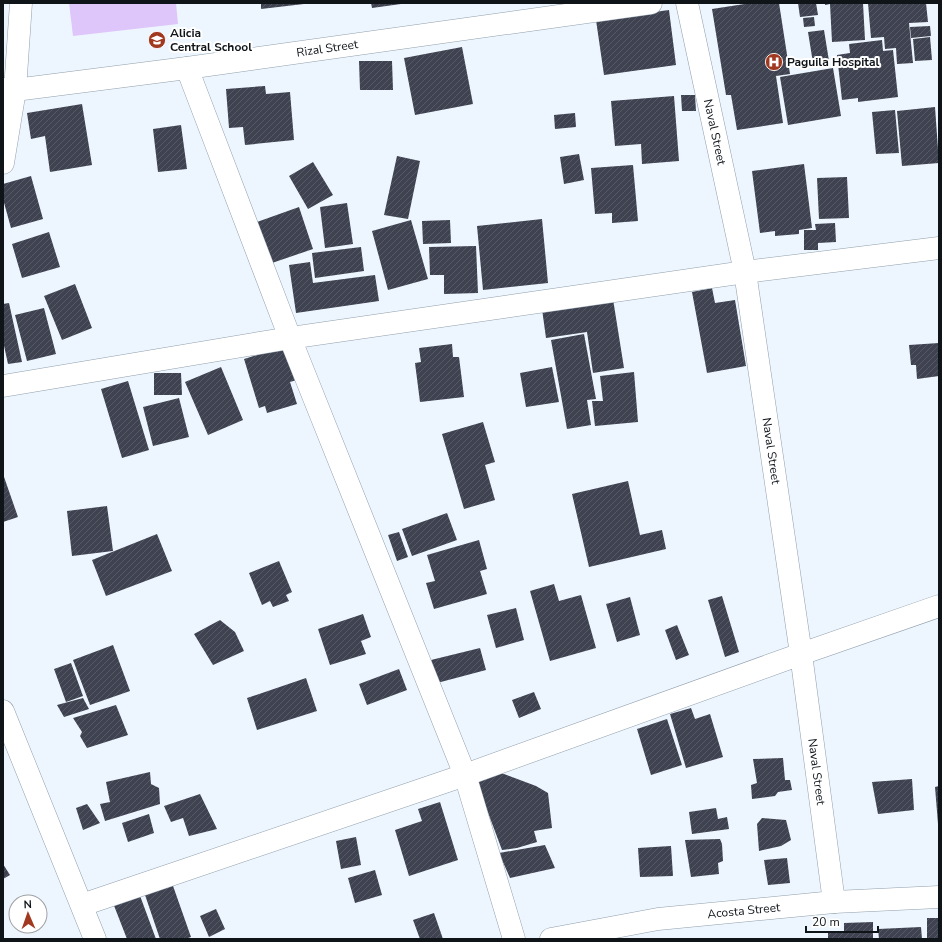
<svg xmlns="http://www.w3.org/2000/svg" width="942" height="942" font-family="'Nunito Sans',sans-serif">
  <defs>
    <pattern id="building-hatch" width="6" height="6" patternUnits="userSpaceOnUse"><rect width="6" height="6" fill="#3f4250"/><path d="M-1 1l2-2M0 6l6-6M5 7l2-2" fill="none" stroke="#575a65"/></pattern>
  </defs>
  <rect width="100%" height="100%" fill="#edf6fe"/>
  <path fill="#dec6fa" d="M69 3H176L178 24 73 36Z"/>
  <path fill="url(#building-hatch)" d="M261 3H304V4L261 9Z
    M371 3H401V4L372 8Z
    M751 3H779L790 74 776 76 783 123 737 130 731 95H726L712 9Z
    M798 3H816L818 15 800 17Z
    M825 3H863L865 40 832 42 830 4 825 5Z
    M868 3H926L928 22 909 23 913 63 897 64 896 48 885 49 884 37 871 38Z
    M669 10 676 65 604 75 596 20Z
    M814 17 815 26 804 27 803 18Z
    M930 26 931 36 911 38 910 27Z
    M824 30 829 61 813 63 808 32Z
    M930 37 932 60 915 61 913 39Z
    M882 40 883 51 893 50 898 97 858 102V98L842 100 837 55 850 53 849 44Z
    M462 47 473 104 415 115 404 58Z
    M359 61H392L393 90H360Z
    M833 68 841 116 788 125 780 77Z
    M265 86 266 94 290 92 294 140 245 145 243 127 229 128 226 89Z
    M681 95H695L696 111H682Z
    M674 96 679 161 642 164 641 144 615 146 611 101Z
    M82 104 92 165 50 172 45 136 31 139 27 113Z
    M935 107 939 163 902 166 897 111Z
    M895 110 899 153 876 154 872 112Z
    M575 113 576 127 555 129 554 115Z
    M181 125 187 169 158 172 153 129Z
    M579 154 584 180 564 184 560 157Z
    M397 156 420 161 408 219 384 215Z
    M313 162 333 195 308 209 289 176Z
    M804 164 812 228 799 230V234L775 236V231L760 233 752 171Z
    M633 165 638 221 612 223V213L595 214 591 168Z
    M31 176 43 219 11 228 3 199V184Z
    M847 177 849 218 819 219 817 178Z
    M347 203 353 244 325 248 320 207Z
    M299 207 313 249 272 263 257 222Z
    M542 219 548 283 483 290 477 226Z
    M411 220 428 279 388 290 372 231Z
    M450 220 451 243 423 244 422 221Z
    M835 223 836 242 818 243V250H804V230H816L815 224Z
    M49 232 60 267 22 278 12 244Z
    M476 246 478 293 444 294V275H430L429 247Z
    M361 247 364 271 315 278 312 253Z
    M310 262 313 283 375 275 379 301 296 313 289 265Z
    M75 284 92 328 62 340 44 296Z
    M712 288 715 303 735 300 746 366 707 373 692 292Z
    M613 299 624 368 593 373 587 332 546 338 542 309Z
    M9 303 22 362 8 364 3 341V304Z
    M44 308 56 354 27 361 15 315Z
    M584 334 596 399 587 400 591 425 567 429 551 340Z
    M939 343V376L917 379 916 365H911L909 345Z
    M452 344 453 357H459L464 397 420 402 415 363 421 362 419 348Z
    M289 345 300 379 290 382 297 404 267 413 265 406 259 408 244 359Z
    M221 367 243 420 208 435 185 382Z
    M552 367 559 402 526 407 520 373Z
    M634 372 638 422 595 426 592 401H603L600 376Z
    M154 373H181L182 395H154Z
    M128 381 149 450 122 458 101 389Z
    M179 398 189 437 153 446 143 407Z
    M483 422 495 462 485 465 495 500 464 509 442 434Z
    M3 474 18 517 3 522Z
    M628 481 640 535 662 530 666 549 589 567 572 494Z
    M107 506 113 551 72 556 67 511Z
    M447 513 457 540 412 556 402 529Z
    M399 532 408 557 397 561 388 535Z
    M157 534 172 571 106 596 92 560Z
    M479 540 487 569 480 571 487 594 434 609 426 583 435 581 427 555Z
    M279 561 292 592 286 595 289 601 273 607 270 601 262 605 249 573Z
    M554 584 559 601 581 595 596 648 550 661 530 591Z
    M722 596 739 652 725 657 708 600Z
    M630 597 640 635 617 642 606 604Z
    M516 608 524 640 496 648 487 615Z
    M363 614 371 637 361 641 366 654 330 665 318 629Z
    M220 620 235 632 244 651 213 665 194 634Z
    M677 625 689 655 676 660 665 630Z
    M113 645 130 691 90 705 73 660Z
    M480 648 486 670 437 683 431 660Z
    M71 663 83 696 66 702 54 669Z
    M399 669 407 690 367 705 359 684Z
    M306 678 317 711 257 730 247 698Z
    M534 692 541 709 519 718 512 700Z
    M83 698 89 709 64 717 57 705Z
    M116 705 128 735 87 748 80 736 82 732 73 718Z
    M691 708 695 719 710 714 723 757 686 768 670 714Z
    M667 719 682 765 651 775 637 729Z
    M783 758 785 780H790L792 790 778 792 775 796 752 799 751 785 757 783 753 759Z
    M496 771 536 786 548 793 552 828 534 831 537 842 517 848 502 850 475 778Z
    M150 772 151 784 159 788 160 804 105 821 100 804 110 802 106 782Z
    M912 779 914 810 878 814 872 782Z
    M939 786V824H938L935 787Z
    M200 794 217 829 189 836 183 818 171 822 164 806Z
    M440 802 458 860 409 876 395 830 422 821 418 809Z
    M87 804 100 823 83 830 76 808Z
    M716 808 718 819 727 817 729 829 692 834 689 812Z
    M149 814 154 833 128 842 122 823Z
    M762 818 786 820 791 840 781 846 759 851 757 824Z
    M356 837 361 865 341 869 336 841Z
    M720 839 722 844 723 861 718 863 719 874 691 877 685 840Z
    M545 845 555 868 510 878 499 853Z
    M671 846 673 876 640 877 638 848Z
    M787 858 790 883 768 885 764 860Z
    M3 864 10 875 3 879Z
    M375 870 382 895 355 903 348 878Z
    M172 883 191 937 185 939H160L144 892Z
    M139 893 156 939H127L113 903Z
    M216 909 225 929 209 937 200 916Z
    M434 913 443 939H420L413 920Z
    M927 918H939V939H927Z
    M873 922V939H828V933H844V923Z
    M921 927 922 939H879L878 929Z"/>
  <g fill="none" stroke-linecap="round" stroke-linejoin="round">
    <defs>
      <g id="minor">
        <path id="s1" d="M687 3 745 272 801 654 834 902"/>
        <path d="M187 68 290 338 465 775 514 939"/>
        <path id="s2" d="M3 89 15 90 187 68 651 3"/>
        <path d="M3 163 15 90 21 3"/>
        <path d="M3 386 290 338 745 272 939 248"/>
        <path d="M3 711 95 939"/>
        <path d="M82 905 465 775 801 654 939 606"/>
        <path id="s3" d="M551 939 658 919 834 902 939 897"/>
      </g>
    </defs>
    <use href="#minor" stroke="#919fac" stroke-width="23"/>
    <use href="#minor" stroke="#fff" stroke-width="22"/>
  </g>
  <defs>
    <symbol id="school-disc" viewBox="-11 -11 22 22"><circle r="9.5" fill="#a13820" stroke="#fff"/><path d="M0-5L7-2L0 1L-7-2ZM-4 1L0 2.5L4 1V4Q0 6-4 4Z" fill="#fff"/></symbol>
    <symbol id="hospital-disc" viewBox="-11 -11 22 22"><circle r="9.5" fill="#a13820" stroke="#fff"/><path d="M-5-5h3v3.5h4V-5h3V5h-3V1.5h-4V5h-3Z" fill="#fff"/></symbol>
  </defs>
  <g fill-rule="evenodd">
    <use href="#school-disc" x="147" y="30" width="20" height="20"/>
    <use href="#hospital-disc" x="764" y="52" width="20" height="20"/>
  </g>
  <g text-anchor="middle" stroke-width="4" stroke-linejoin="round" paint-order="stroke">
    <g font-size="12" font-weight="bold" fill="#0f1419" stroke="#fff" text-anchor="start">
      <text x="170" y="37">Alicia<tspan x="170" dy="14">Central School</tspan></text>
      <text x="787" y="66">Paguila Hospital</text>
    </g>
    <g font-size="12" fill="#0f1419" stroke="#fff">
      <text dy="4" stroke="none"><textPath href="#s2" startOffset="327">Rizal Street</textPath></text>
      <text dy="4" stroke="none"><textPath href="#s1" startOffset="132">Naval Street</textPath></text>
      <text dy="4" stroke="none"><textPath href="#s1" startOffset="456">Naval Street</textPath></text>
      <text dy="4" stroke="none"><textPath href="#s1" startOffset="780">Naval Street</textPath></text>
      <text dy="4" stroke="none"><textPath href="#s3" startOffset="195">Acosta Street</textPath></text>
    </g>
  </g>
  <rect width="942" height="942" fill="none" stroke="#0f1419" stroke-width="8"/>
  <g transform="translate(28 914) rotate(358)"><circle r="19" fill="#ffffff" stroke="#9fa1a3"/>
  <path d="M0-3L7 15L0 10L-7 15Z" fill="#a13820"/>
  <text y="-6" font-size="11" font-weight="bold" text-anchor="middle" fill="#0f1419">N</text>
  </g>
  <path d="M806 926v6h72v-6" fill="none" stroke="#0f1419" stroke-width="2"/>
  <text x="812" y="926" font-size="12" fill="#0f1419" stroke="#ffffff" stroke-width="3" paint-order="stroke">20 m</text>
</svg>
